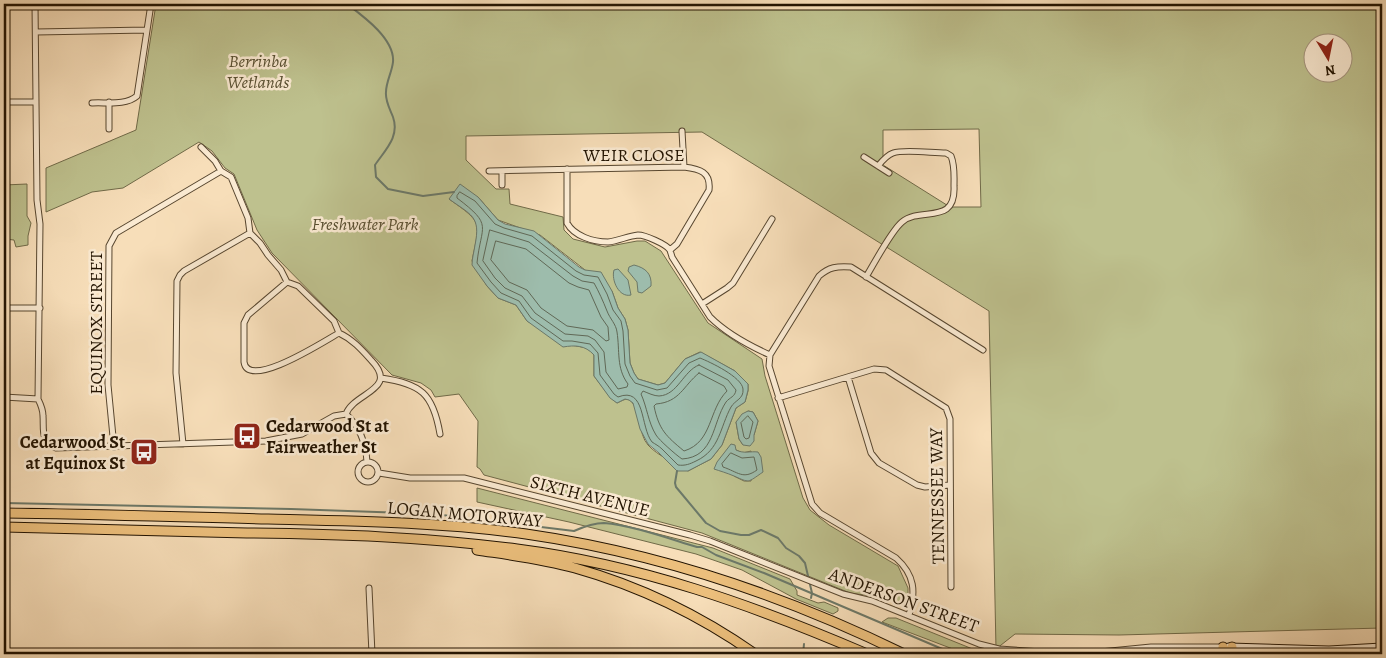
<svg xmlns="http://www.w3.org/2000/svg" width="1386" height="658" font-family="Alegreya,serif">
  <rect width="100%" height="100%" fill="#f7deb9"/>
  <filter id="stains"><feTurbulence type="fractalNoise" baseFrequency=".004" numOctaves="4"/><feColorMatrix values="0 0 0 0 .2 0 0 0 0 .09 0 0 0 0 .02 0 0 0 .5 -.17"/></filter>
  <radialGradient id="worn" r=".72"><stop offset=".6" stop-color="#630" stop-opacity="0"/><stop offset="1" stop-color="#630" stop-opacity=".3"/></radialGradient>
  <path fill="#bec18e" stroke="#706a48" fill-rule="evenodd" d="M156 4H1382V628L1119 635 1015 634 996 649 989 311 702 132 466 136V160L496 189H509L510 204 563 217 564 230 573 239 605 247 637 241H645L661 251 708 323 762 359 765 376 803 498 810 510 829 525 898 566 908 588V599L902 605 879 597 850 593 702 533 484 475 480 469 477 467 478 421 459 394 435 397 431 390 421 383 392 375 272 253 257 230 234 174 225 168 212 151 199 142 123 188 92 192 46 212V168L136 130ZM1314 42H1344V72H1314ZM979 129 981 207H950L883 165V130ZM478 197 498 220 540 235 612 291 618 308 625 319 628 330 630 363 634 373 638 379 658 385 665 383 685 359 700 352 735 371 748 384V391L745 402 736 408 722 445 711 459 688 471C675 463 658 456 648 445 638 434 641 410 631 401 626 397 622 401 617 403L610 397 594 376V355L587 348 571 345 527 321 516 305 498 298 487 286 472 261C480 221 483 223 449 199ZM748 411 753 412 758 421 754 435 743 445 739 439 736 422ZM736 450 743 453 751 451V481H744L734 476Z
    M27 184V216L31 223 28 236V245L16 247 14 240 4 239V185Z
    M477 488 713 548 790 579 797 591V595L818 603 824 602 838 608V611L833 614 796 599 742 570 696 554 569 522 477 502Z
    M888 618H896L985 654H966L882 622Z"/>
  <path fill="#9dbcac" stroke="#6c7868" d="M460 184 478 197 498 220 505 224 534 231 579 267 585 270 601 272 612 291 618 308 625 319 628 330 630 363 634 373 638 379 658 385 665 383 685 359 701 352 735 371 748 384V390L745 402 736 408 722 445 711 459 688 471H677L659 453 648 444 640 429 633 403 629 400 625 399 617 403 610 398 594 376V355C585 345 575 345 563 347L527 321 516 305 498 298 487 286 472 265C472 258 474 252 475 245 481 216 471 215 449 199Z
    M634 265C646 268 652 274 651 286L642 293 638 292 637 282 628 271 629 267Z
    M618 269 628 280 631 295C619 298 611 280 614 270Z
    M748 411 753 412 758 421 754 435V441L750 446 743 445 739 439 736 422 742 414Z
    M731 444 735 445 736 450C744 454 750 451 758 452L761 457 763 472C747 483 750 483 734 476 727 473 720 471 714 469L717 462Z"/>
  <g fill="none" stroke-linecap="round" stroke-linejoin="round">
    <path stroke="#606856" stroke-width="1" d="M460 192 475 201 495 224 504 228 532 236 576 271 584 275 598 277 607 294 613 310 621 321 623 331 625 364 630 376 635 383 657 390 667 388 689 363 700 358C710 362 742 377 743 389 744 399 735 400 731 407 720 427 720 450 696 461 690 464 685 466 678 465 673 460 667 454 662 449 659 446 655 444 652 442 640 427 646 386 618 397L614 394 600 375 598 353 590 344 572 341H563L531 318 519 301 501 293 491 282 477 263C481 224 494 226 457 198V196Z
      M490 230 529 242 573 276 582 281 594 283C599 292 603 301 607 311 610 319 616 324 617 332 620 351 616 368 628 384L627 387 618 389 606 372 604 352 595 340 588 336 565 334 535 313 522 296 505 288 495 278 483 261Z
      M496 241 526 249 569 283 578 287 589 290 601 317 608 327 609 340 606 341 593 330 567 326 541 308 527 290 509 282 491 260Z
      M699 365 728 380 736 390C735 397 730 397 726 402 712 423 715 457 682 459 676 455 659 440 656 435 648 422 647 407 641 394L643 391C648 393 654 396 659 396 678 395 683 371 699 365Z
      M699 373 724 386 727 391C708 410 713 442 684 451 666 436 659 430 654 406L656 404C680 402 683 386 699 373Z
      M748 416 753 422 749 438 746 439 744 437 741 423Z
      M731 453 742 458 754 457 757 470C743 480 738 472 723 467L722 464Z"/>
    <path stroke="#6c7868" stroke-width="2" d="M347 4C363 16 395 39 393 62 392 72 386 82 386 92 385 101 390 109 393 117 400 137 385 150 375 165L376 177 388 189 423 196 454 192
      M677 471 675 483 676 487 706 523 720 531 741 535H749L761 530 778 538 786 548 799 556 805 563 812 593 811 598
      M4 503 291 509 434 514 574 531C583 527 594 523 604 523 631 525 670 539 697 547H702L716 555 764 573 954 654
      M803 654 804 644"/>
    <defs>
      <path id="street" d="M35 4 37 200 40 224 38 399C41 405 43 410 43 416 44 429 40 442 56 448L266 441 302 434 334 416 346 414
        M36 32 147 30
        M4 102H36
        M92 103C106 102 125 106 137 96L151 4
        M109 129V102
        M682 131 684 167
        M201 147 215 161 221 171 231 177 248 218 250 233 260 243 268 255 281 270 287 282 298 286 334 321 339 333C352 339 361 349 371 360 400 390 354 392 346 414
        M864 157 889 173
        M567 169V223C574 236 593 242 608 242 618 241 628 236 638 235 645 235 666 244 670 250 670 251 672 256 672 257L710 317C726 333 750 346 770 355
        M489 171 684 167C700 169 711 172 709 190L677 244 670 250
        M502 171V185
        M866 277C874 264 891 231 902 222 921 206 956 226 954 186 954 176 955 166 951 156L946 153C932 153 904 149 893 153 887 155 882 161 878 166
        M287 282 248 315 244 323V362C248 391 326 340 339 333
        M702 304 727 288 733 283 772 219
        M4 308H40
        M848 377 871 453 879 463 917 485 925 487 950 485
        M381 378C421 384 433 393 440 434
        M4 397 38 399
        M778 398 874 369 886 370 946 408 950 419 951 587
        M346 414C360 427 366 443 367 462
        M183 444 176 373 177 281 180 275 184 271 250 233
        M114 447 108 385 109 246 116 233 221 171
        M358 472a10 10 0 1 1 20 0a10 10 0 1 1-20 0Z
        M379 473 410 478H464L690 535 710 541 843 594 872 601 979 644 999 649 1070 654
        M369 588 372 654
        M909 615C916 592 915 575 896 558L820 513 812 504 769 366 770 355 819 276C829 267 837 266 851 267L983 350
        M1080 654 1151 647H1223"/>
      <path id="secondary" d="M1229 647 1329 650 1382 647"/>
      <path id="highway" d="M4 513C92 514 180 517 268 519 354 521 440 522 526 534 658 553 784 595 904 654
        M4 527C85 529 166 531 247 533 337 534 427 537 517 549 641 565 753 605 867 654
        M477 550C510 555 543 559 575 568 639 586 701 616 755 654
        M1223 654V647
        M1232 654V647"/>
    </defs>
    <use href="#street" stroke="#57462f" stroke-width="7"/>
    <use href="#secondary" stroke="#221301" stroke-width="9"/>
    <use href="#highway" stroke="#221301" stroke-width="11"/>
    <use href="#street" stroke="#faead2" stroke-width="5"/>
    <use href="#secondary" stroke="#faead2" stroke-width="7"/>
    <use href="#highway" stroke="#ecbf7c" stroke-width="9"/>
  </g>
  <defs>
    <symbol id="bus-square" viewBox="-11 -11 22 22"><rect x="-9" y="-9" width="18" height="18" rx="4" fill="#8f2418" stroke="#faead2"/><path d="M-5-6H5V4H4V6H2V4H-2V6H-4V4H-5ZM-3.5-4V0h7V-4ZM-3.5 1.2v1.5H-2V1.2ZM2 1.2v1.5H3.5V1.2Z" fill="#fff"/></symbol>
  </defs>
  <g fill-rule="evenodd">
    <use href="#bus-square" x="231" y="420" width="32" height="32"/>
    <use href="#bus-square" x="128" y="436" width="32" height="32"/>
  </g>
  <g text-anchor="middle" stroke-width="5" stroke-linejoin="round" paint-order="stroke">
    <g font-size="18" font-style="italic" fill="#595032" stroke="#faead2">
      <text x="258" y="67">Berrinba<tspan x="258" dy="21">Wetlands</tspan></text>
      <text x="365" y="230">Freshwater Park</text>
    </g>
    <g font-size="18" fill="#221301" stroke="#faead2">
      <text x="634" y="161">WEIR CLOSE</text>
      <text transform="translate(96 323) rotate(-90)" y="6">EQUINOX STREET</text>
      <text transform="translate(590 496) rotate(14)" y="6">SIXTH AVENUE</text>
      <text transform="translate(937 496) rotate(-91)" y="6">TENNESSEE WAY</text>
      <text transform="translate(465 514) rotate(5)" y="6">LOGAN MOTORWAY</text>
      <text transform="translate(904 600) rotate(20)" y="6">ANDERSON STREET</text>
    </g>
    <g font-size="18" font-weight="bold" fill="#221301" stroke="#faead2" text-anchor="start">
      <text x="266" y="432">Cedarwood St at<tspan x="266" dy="21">Fairweather St</tspan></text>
      <text x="125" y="448" text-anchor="end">Cedarwood St<tspan x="125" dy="21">at Equinox St</tspan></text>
    </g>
  </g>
  <rect width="1386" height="658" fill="none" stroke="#f7deb9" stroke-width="20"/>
  <rect x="5" y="5" width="1376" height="648" fill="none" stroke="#221301" stroke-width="2.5"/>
  <rect x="10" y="10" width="1366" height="638" fill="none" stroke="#221301"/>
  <g transform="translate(1328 58) rotate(170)"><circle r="24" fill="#faead2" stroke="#a4947e"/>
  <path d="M0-4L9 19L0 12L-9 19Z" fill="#8f2418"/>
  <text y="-8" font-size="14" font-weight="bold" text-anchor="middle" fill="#221301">N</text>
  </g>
  <rect width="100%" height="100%" filter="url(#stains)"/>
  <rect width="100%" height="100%" fill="url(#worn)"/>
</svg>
